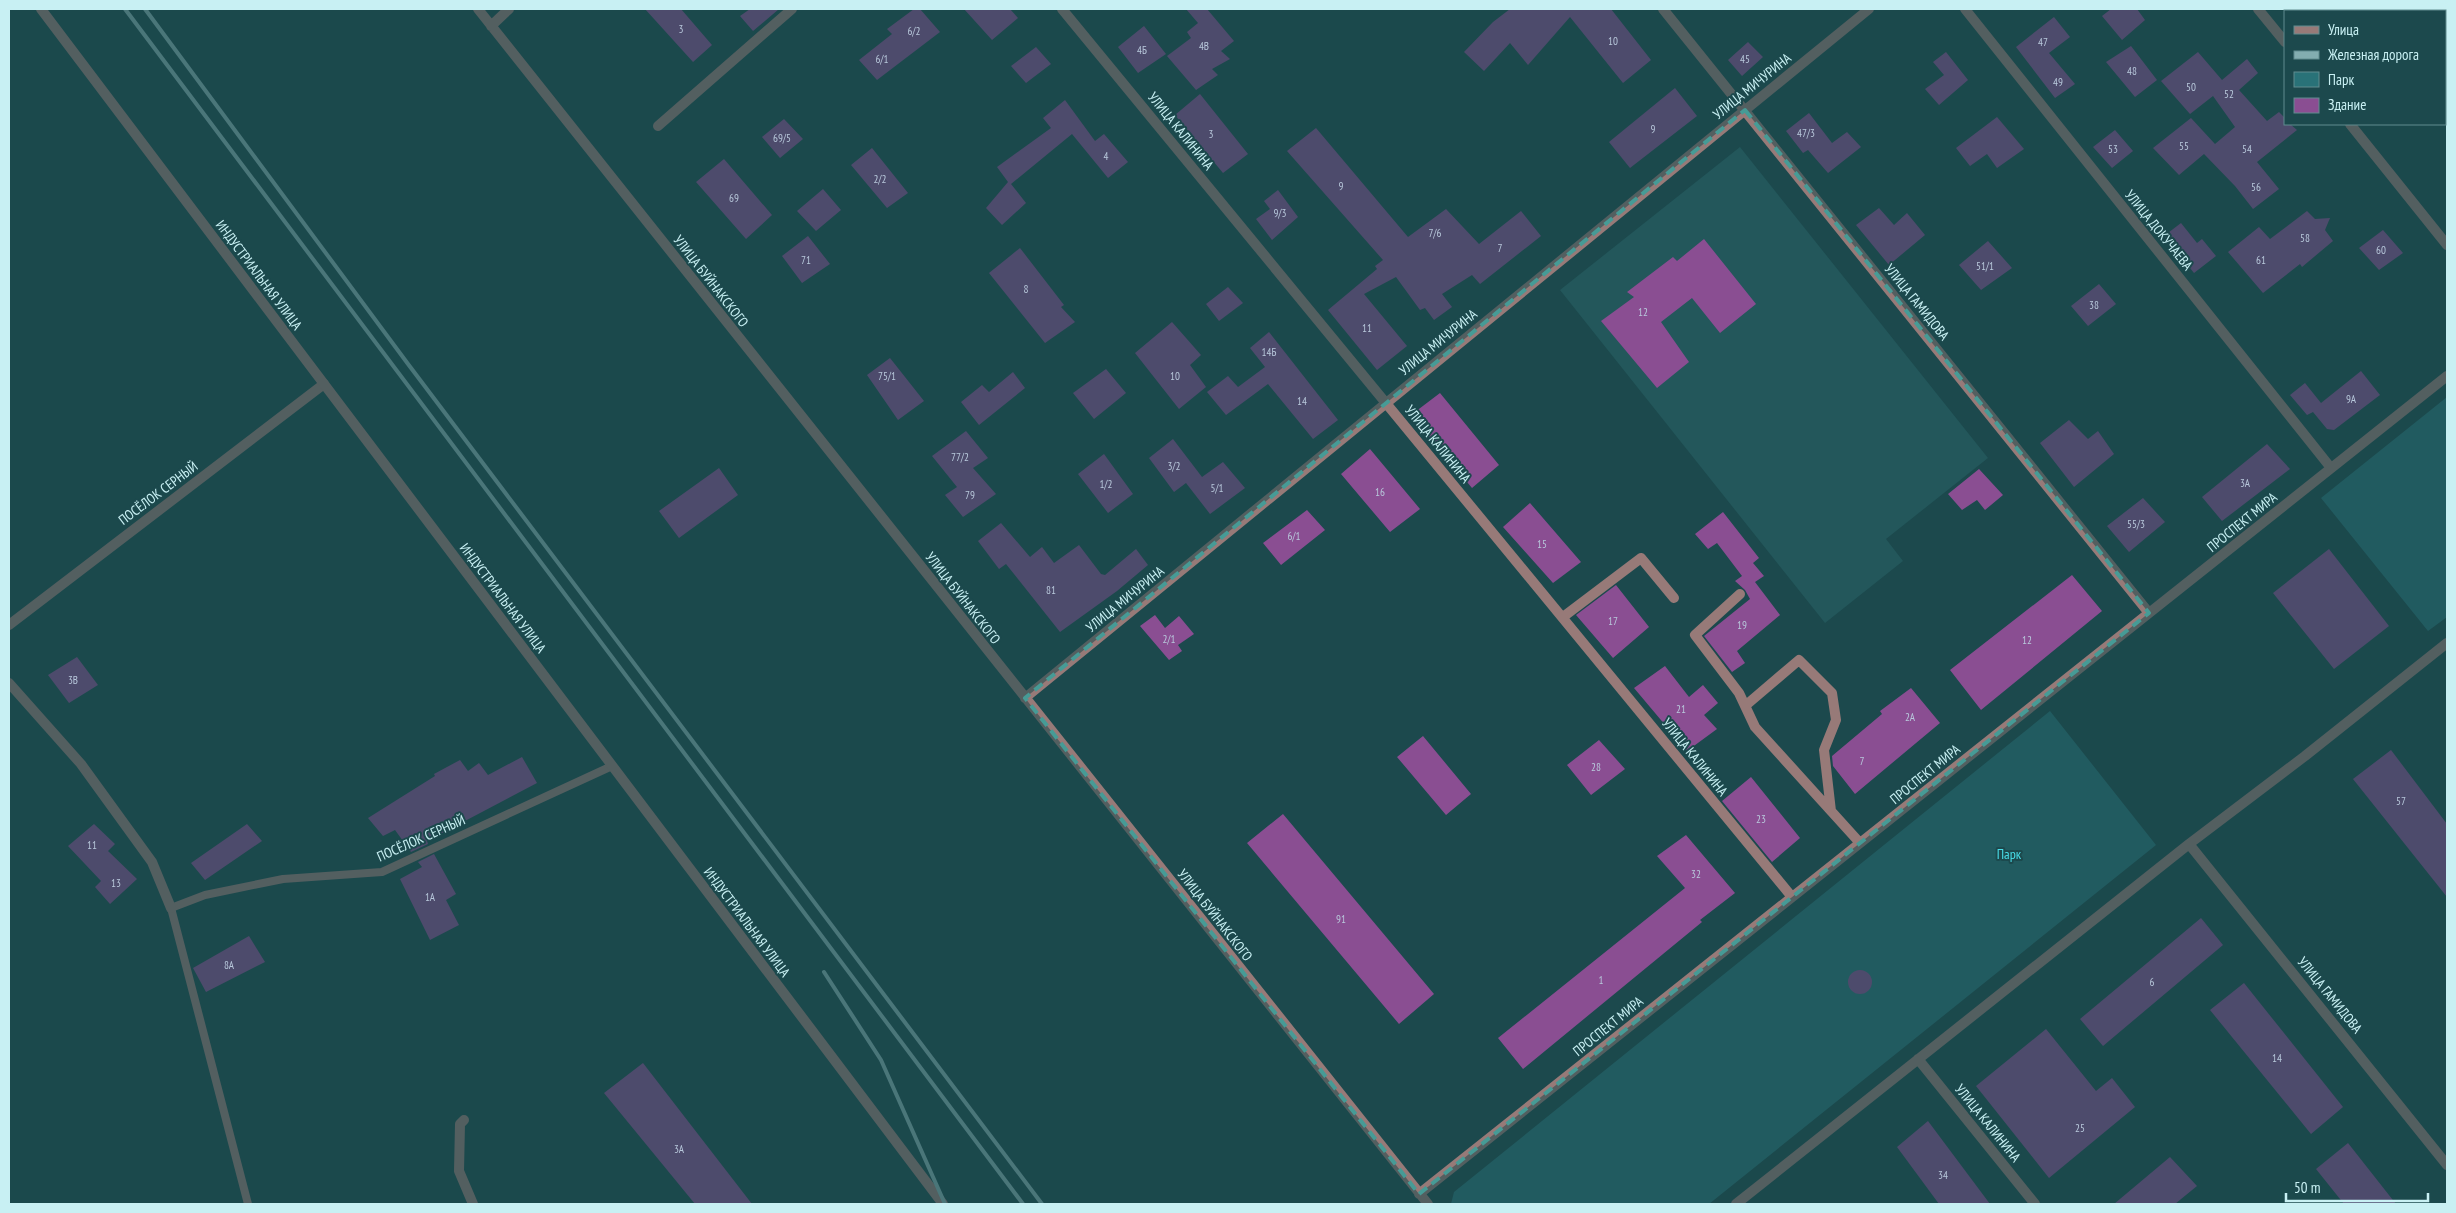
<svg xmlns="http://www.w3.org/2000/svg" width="2456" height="1213" font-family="'PT Sans Narrow',sans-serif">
  <rect width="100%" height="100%" fill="#1c494d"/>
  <path fill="#23575b" d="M1740 147 1988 458 1886 539 1903 561 1825 623 1560 290Z"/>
  <path fill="#297278" d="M2447 397V617L2428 631 2321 498Z
    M2050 711 2156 845 1709 1204H1451L1454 1192Z"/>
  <path fill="#8a4e92" d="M645 9H681L712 45 693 62Z
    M750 9H779L753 31 740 16Z
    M914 9H920L940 32 877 80 859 60 892 34 887 29Z
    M964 9H1010L1018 18 992 40Z
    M1186 9H1207L1234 41 1221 51 1230 59 1212 69 1218 75 1196 90 1167 56 1191 38 1187 32 1198 23Z
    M1510 9H1611L1651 60 1623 83 1570 17 1528 65 1510 43 1484 71 1464 52 1493 22Z
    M2111 9H2137L2145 20 2122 40 2102 16Z
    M2054 17 2070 37 2049 53 2075 84 2055 98 2016 47Z
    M1144 26 1166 54 1138 73 1118 47Z
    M1748 42 1763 57 1742 76 1728 60Z
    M2131 46 2157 80 2135 97 2106 62Z
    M1036 47 1051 64 1026 83 1011 66Z
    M1946 52 1968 80 1939 105 1925 89 1944 75 1933 62Z
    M2198 52 2222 80 2247 59 2258 73 2239 90 2267 121 2279 112 2285 118V124H2290L2297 130 2257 162 2279 189 2253 209 2235 186 2204 154 2179 175 2153 148 2191 118 2215 144 2235 127 2213 96 2190 114 2161 81Z
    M1675 88 1697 116 1630 168 1609 142Z
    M1200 94 1248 154 1223 173 1175 115Z
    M1065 100 1095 141 1104 134 1128 162 1108 178 1072 134 1011 184 1026 203 1002 225 986 208 1008 182 997 167 1051 128 1043 118Z
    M1809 113 1832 143 1847 132 1861 147 1828 173 1808 150 1803 153 1786 131Z
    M1997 117 2024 149 1997 168 1987 154 1970 166 1956 148Z
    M784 119 803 139 780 158 762 137Z
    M1316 128 1408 237 1446 209 1479 244 1521 211 1541 236 1480 284 1472 275 1442 294 1452 307 1434 320 1425 308 1420 310 1396 277 1364 294 1407 346 1377 370 1328 310 1377 269 1375 266 1383 260 1287 151Z
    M2115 130 2133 151 2112 168 2093 147Z
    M872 148 908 193 887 208 851 165Z
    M724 159 772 215 746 239 696 182Z
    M823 189 841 210 816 231 797 211Z
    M1278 190 1298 217 1272 240 1256 219 1270 209 1264 201Z
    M1879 208 1894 225 1907 213 1925 235 1889 265 1856 225Z
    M2307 211 2315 219 2330 218 2325 230 2333 241 2302 267 2300 264 2263 293 2228 252 2259 227 2270 239Z
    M2181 223 2197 243 2202 239 2216 256 2194 273 2164 236Z
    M2383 230 2403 253 2379 270 2359 248Z
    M808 236 830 264 802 283 782 256Z
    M1704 239 1756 304 1720 333 1692 298 1661 322 1689 362 1657 388 1601 321 1634 297 1627 292 1673 257 1677 261Z
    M1988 241 2012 268 1981 290 1959 265Z
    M1020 248 1064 305 1061 307 1075 322 1045 343 989 273Z
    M2099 284 2116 304 2088 326 2071 306Z
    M1228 287 1243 303 1219 321 1206 304Z
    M1172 322 1201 355 1190 365 1206 387 1179 409 1135 353Z
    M1269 332 1338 420 1313 439 1268 384 1226 415 1207 392 1228 376 1238 387 1265 367 1250 348Z
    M890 358 924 401 898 420 867 375Z
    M1106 369 1126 393 1094 419 1073 393Z
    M2361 371 2380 395 2334 430 2327 429 2313 412 2307 415 2290 395 2305 383 2321 403Z
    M1013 372 1025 388 979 425 961 402 982 385 989 392Z
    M1440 393 1499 465 1472 488 1411 415Z
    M2069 420 2088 439 2098 431 2114 454 2074 487 2040 443Z
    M966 431 988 458 973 468 996 494 963 517 945 495 957 487 932 456Z
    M1173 439 1202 477 1223 462 1245 488 1210 514 1186 483 1174 492 1149 458Z
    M2267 444 2290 469 2222 521 2202 497Z
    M1370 449 1420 509 1390 532 1341 474Z
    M1104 454 1133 494 1108 513 1078 474Z
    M719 468 738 495 679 538 659 511Z
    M1979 469 2003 495 1985 510 1977 500 1962 510 1948 494Z
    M2143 498 2165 522 2129 552 2107 526Z
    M1530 503 1581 562 1553 583 1503 527Z
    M1307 510 1325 530 1281 565 1263 543Z
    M1723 512 1759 558 1753 563 1764 576 1755 582 1780 615 1737 651 1745 663 1732 672 1704 636 1750 599 1745 590 1735 581 1742 576 1717 543 1708 549 1695 534Z
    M1001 523 1030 557 1042 547 1054 563 1079 545 1101 574 1105 575 1136 549 1148 565 1117 591 1060 632 1006 564 999 569 978 541Z
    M2329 549 2389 626 2334 669 2273 593Z
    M2072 575 2102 611 1981 710 1950 670Z
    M1616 585 1649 627 1613 658 1576 615Z
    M1155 615 1165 628 1179 616 1194 634 1178 645 1182 651 1169 660 1140 626Z
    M77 657 98 685 69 703 48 675Z
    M1665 666 1689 697 1703 685 1718 703 1704 715 1717 729 1687 751 1634 688Z
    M1911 688 1940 723 1855 794 1833 766 1832 756 1882 714 1880 711Z
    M1423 736 1471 794 1446 815 1397 757Z
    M1599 740 1625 769 1591 795 1567 765Z
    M2391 750 2447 824V897L2353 779Z
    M522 757 537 783 427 841 428 844 411 852 395 830 383 836 368 818 435 776 434 774 460 760 468 771 479 763 488 775Z
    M1751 777 1800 838 1772 862 1722 801Z
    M1283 814 1434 994 1399 1024 1247 843Z
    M94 824 115 844 108 851 137 879 110 904 95 887 101 881 68 846Z
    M247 824 262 841 205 880 191 863Z
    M1686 835 1735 893 1700 920 1702 922 1523 1069 1498 1038 1685 888 1657 856Z
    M434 854 456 894 446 900 459 925 430 940 400 879 422 867 418 862Z
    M2201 918 2223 945 2103 1046 2080 1019Z
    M249 936 265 962 206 992 193 968Z
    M1848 982a12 12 0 1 1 24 0a12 12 0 1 1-24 0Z
    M2244 983 2343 1107 2311 1134 2210 1010Z
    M2046 1029 2096 1091 2112 1078 2135 1107 2049 1178 1976 1086Z
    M643 1063 752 1204H695L604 1093Z
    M1928 1121 1990 1204H1939L1897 1147Z
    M2348 1143 2396 1204H2344L2316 1169Z
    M2170 1157 2197 1186 2175 1204H2114Z"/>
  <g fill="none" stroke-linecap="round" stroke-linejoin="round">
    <path stroke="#977a78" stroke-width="8" d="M248 1204 171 908 205 895 283 879 382 872 612 766"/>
    <path stroke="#977a78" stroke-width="10" d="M478 9 1428 1204
      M1062 9 1792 897
      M1663 9 2149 613
      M1965 9 2331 468
      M2258 9 2285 42
      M491 26 509 9
      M2350 124 2447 245
      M658 126 792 9
      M1740 594 1695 635 1739 693 1755 727 1860 843
      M1563 617 1641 558 1674 598
      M9 625 324 384
      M9 683 81 764 152 862 171 908
      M1025 698 1869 9
      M1745 706 1799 660 1832 693 1836 720 1824 750 1831 811
      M2189 844 2447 1165
      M1918 1059 2035 1204
      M464 1120 460 1124 459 1171 473 1204
      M1419 1194 2447 376
      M1736 1204 2189 844 2305 756 2447 643"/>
    <path stroke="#977a78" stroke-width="10" d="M41 9 943 1204"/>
    <path stroke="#83adb0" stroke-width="4" d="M125 9 1023 1204
      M145 9 408 364 1042 1204
      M824 972 881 1060 945 1204"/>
  </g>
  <path d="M0 0H2456V1213H0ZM1745 110 2149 613 1419 1194 1025 698Z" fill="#1c494d" fill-opacity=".55" fill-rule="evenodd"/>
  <path fill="none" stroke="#469b96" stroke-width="4" stroke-dasharray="10 6" stroke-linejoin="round" d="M1745 110 2149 613 1419 1194 1025 698Z"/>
  <g text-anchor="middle" stroke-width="4" stroke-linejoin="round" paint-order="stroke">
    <g font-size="11" fill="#b8c8db">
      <text x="681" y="33">3</text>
      <text x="914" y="35">6/2</text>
      <text x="1613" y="45">10</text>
      <text x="2043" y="46">47</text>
      <text x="1204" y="50">4В</text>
      <text x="1142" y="54">4Б</text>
      <text x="882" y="63">6/1</text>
      <text x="1745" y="63">45</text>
      <text x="2132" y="75">48</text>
      <text x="2058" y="86">49</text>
      <text x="2191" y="91">50</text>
      <text x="2229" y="98">52</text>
      <text x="1653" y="133">9</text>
      <text x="1806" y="137">47/3</text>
      <text x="1211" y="138">3</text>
      <text x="782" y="142">69/5</text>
      <text x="2184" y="150">55</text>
      <text x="2113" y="153">53</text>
      <text x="2247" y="153">54</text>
      <text x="1106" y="160">4</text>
      <text x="880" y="183">2/2</text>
      <text x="1341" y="190">9</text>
      <text x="2256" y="191">56</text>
      <text x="734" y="202">69</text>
      <text x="1280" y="217">9/3</text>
      <text x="1435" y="237">7/6</text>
      <text x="2305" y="242">58</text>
      <text x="1500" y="252">7</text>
      <text x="2381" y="254">60</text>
      <text x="806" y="264">71</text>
      <text x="2261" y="264">61</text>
      <text x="1985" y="270">51/1</text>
      <text x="1026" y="293">8</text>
      <text x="2094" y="309">38</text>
      <text x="1643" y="316">12</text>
      <text x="1367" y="332">11</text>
      <text x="1269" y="356">14Б</text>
      <text x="887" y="380">75/1</text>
      <text x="1175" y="380">10</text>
      <text x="2351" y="403">9А</text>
      <text x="1302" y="405">14</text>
      <text x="960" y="461">77/2</text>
      <text x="1174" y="470">3/2</text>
      <text x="2245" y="487">3А</text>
      <text x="1106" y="488">1/2</text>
      <text x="1217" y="492">5/1</text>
      <text x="1380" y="496">16</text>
      <text x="970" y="499">79</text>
      <text x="2136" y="528">55/3</text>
      <text x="1294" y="540">6/1</text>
      <text x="1542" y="548">15</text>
      <text x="1051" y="594">81</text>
      <text x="1613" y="625">17</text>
      <text x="1742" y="629">19</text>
      <text x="1169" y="643">2/1</text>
      <text x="2027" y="644">12</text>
      <text x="73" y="684">3В</text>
      <text x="1681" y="713">21</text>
      <text x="1910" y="721">2А</text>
      <text x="1862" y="765">7</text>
      <text x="1596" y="771">28</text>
      <text x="2401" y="805">57</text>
      <text x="1761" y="823">23</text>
      <text x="92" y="849">11</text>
      <text x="1696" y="878">32</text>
      <text x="116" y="887">13</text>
      <text x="430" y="901">1А</text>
      <text x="1341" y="923">91</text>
      <text x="229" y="969">8А</text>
      <text x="1601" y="984">1</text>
      <text x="2152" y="986">6</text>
      <text x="2277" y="1062">14</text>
      <text x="2080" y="1132">25</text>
      <text x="679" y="1153">3А</text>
      <text x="1943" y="1179">34</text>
    </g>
    <g font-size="14" fill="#c8f0f3" stroke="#1c494d">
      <text transform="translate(1752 86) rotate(-39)" y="5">УЛИЦА МИЧУРИНА</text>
      <text transform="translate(1181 131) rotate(51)" y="5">УЛИЦА КАЛИНИНА</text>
      <text transform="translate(2159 230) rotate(51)" y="5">УЛИЦА ДОКУЧАЕВА</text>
      <text transform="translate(259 275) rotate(53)" y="5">ИНДУСТРИАЛЬНАЯ УЛИЦА</text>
      <text transform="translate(711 281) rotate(52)" y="5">УЛИЦА БУЙНАКСКОГО</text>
      <text transform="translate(1917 302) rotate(51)" y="5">УЛИЦА ГАМИДОВА</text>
      <text transform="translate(1438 342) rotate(-39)" y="5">УЛИЦА МИЧУРИНА</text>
      <text transform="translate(1438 444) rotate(51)" y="5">УЛИЦА КАЛИНИНА</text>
      <text transform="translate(158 493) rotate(-37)" y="5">ПОСЁЛОК СЕРНЫЙ</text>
      <text transform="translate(2242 522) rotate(-39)" y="5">ПРОСПЕКТ МИРА</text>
      <text transform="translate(503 598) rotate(53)" y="5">ИНДУСТРИАЛЬНАЯ УЛИЦА</text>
      <text transform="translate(963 598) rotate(52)" y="5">УЛИЦА БУЙНАКСКОГО</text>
      <text transform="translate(1125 599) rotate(-39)" y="5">УЛИЦА МИЧУРИНА</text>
      <text transform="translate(1695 757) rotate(51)" y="5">УЛИЦА КАЛИНИНА</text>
      <text transform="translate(1925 774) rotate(-39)" y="5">ПРОСПЕКТ МИРА</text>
      <text transform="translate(421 838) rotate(-24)" y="5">ПОСЁЛОК СЕРНЫЙ</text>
      <text transform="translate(1215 915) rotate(52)" y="5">УЛИЦА БУЙНАКСКОГО</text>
      <text transform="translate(747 922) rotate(53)" y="5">ИНДУСТРИАЛЬНАЯ УЛИЦА</text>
      <text transform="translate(2330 995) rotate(51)" y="5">УЛИЦА ГАМИДОВА</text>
      <text transform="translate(1608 1026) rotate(-39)" y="5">ПРОСПЕКТ МИРА</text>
      <text transform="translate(1988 1123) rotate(51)" y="5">УЛИЦА КАЛИНИНА</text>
    </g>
    <g font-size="14" fill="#49dee9" stroke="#1c494d">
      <text x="2009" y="859">Парк</text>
    </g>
  </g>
  <rect width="2456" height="1213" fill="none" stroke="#c8f0f3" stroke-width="20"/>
  <rect x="2284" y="10" width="162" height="115" fill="#1c494d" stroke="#618c8f"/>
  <rect x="2294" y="26" width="25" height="8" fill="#977a78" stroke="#618c8f"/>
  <text x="2328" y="35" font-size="15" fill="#c8f0f3">Улица</text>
  <rect x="2294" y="51" width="25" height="8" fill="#83adb0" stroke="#618c8f"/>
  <text x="2328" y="60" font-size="15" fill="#c8f0f3">Железная дорога</text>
  <rect x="2294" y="72" width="25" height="15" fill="#297278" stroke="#618c8f"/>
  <text x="2328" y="85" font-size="15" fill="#c8f0f3">Парк</text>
  <rect x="2294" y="98" width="25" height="15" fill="#8a4e92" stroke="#618c8f"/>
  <text x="2328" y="110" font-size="15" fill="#c8f0f3">Здание</text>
  <path d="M2286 1193v8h142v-8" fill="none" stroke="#c8f0f3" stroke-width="2.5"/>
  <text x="2294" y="1193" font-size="15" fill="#c8f0f3" stroke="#1c494d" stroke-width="4" paint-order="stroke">50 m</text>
</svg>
